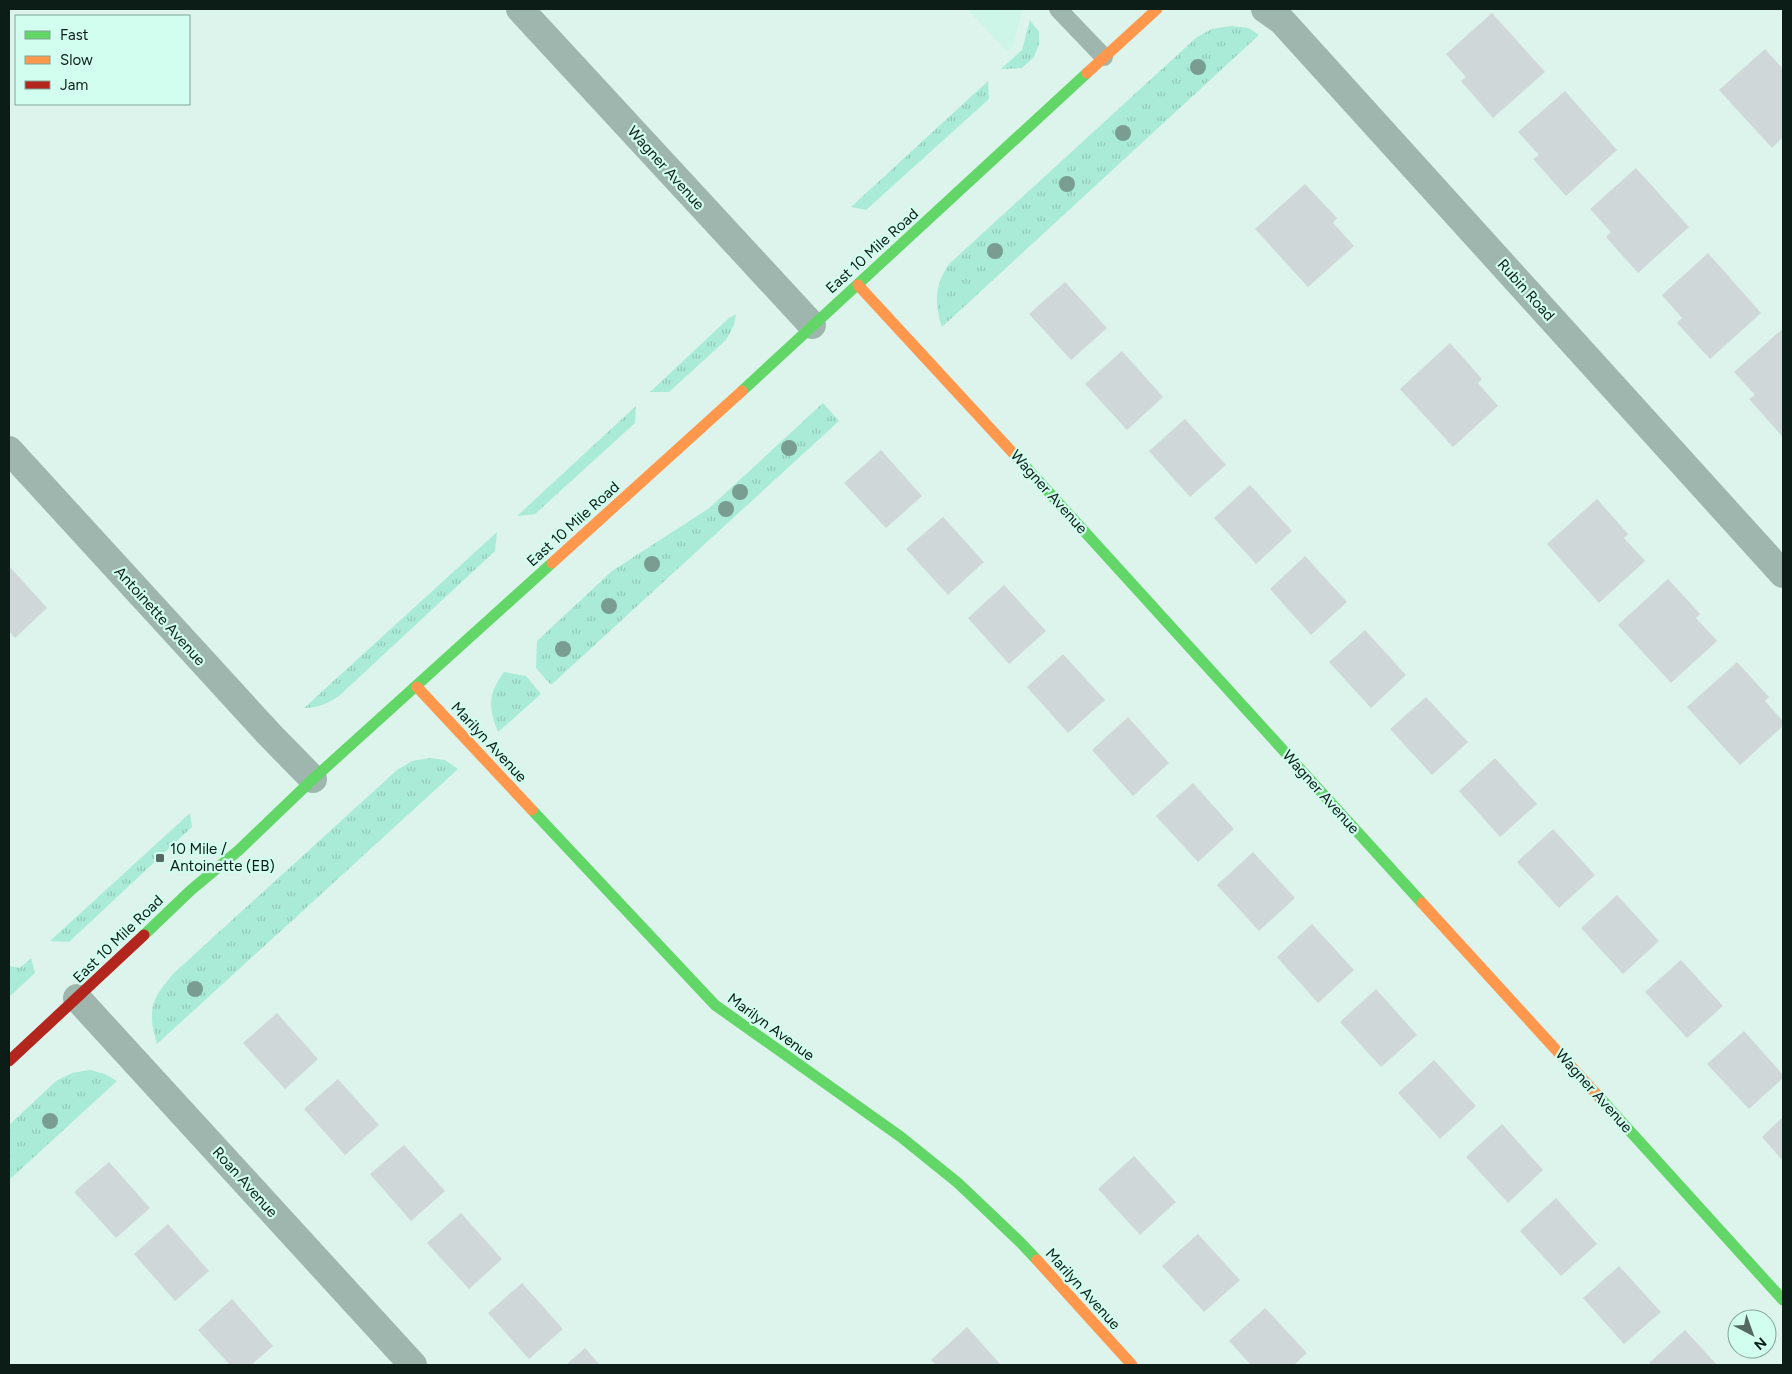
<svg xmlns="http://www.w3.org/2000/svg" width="1792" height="1374" font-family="Figtree,sans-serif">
  <defs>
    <pattern id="grass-tufts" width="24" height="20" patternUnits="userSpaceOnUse" patternTransform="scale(1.25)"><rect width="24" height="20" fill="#aaebd7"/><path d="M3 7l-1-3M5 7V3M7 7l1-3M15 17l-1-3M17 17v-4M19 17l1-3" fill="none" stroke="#91c9b8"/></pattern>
  </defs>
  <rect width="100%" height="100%" fill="#dcf4eb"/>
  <path fill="#cef6e8" d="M967 9H1023L1013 46 1007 51Z"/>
  <path fill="url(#grass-tufts)" d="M1030 20 1039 32V44L1034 57 1022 68 1001 69 1022 50Z
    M1231 26 1249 28 1259 35 942 327C934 304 935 284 949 264L1197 37 1212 29Z
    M988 81 989 99 866 210 851 207Z
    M736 314 734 325 726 340 669 392H650L729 318Z
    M823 403 839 421 551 685 536 668 537 641 612 571 708 509Z
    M636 406 635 423 535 514 517 516Z
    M497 532 495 551 339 696C327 704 318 708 304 708Z
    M504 672 526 676 541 694 498 732C488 707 488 694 504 672Z
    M430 758 445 760 458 769 157 1044C147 1010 151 999 174 973L397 770 412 761Z
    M190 813 192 827 69 942 50 941Z
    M31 958 35 973 9 997V966L20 968Z
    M90 1070 105 1074 117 1081 9 1180V1125L56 1081 72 1073Z"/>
  <path fill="#cfd7d9" d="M1492 13 1545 72 1493 118 1461 81 1466 77 1446 54Z
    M1765 49 1783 69V137L1772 148 1719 90Z
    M1565 91 1617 150 1566 196 1533 159 1539 155 1518 132Z
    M1636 168 1689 227 1638 273 1606 237 1611 232 1590 209Z
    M1305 184 1337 218 1333 223 1354 246 1308 287 1255 229Z
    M1708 253 1761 313 1710 359 1677 323 1682 318 1662 295Z
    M1065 282 1107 328 1071 360 1029 314Z
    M1781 330 1783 333 1782 436 1749 399 1755 395 1734 372Z
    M1450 343 1482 379 1478 383 1498 406 1453 447 1400 389Z
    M1122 351 1163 397 1127 430 1085 384Z
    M1185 419 1226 465 1190 497 1149 451Z
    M881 450 922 496 886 528 844 483Z
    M1250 485 1292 531 1256 564 1214 518Z
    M1597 499 1628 534 1624 538 1645 561 1599 603 1547 544Z
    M943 517 984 562 948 595 906 549Z
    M1305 556 1347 602 1311 635 1270 589Z
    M9 566 47 608 15 638 9 631Z
    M1668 579 1700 614 1696 618 1717 641 1671 683 1618 625Z
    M1004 585 1046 631 1009 664 968 618Z
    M1365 630 1406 675 1371 708 1329 662Z
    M1063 654 1105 700 1068 733 1027 687Z
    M1737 662 1769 697 1765 701 1783 721V726L1740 765 1687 707Z
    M1426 697 1468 742 1432 775 1390 729Z
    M1128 717 1169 763 1133 796 1092 750Z
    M1495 758 1537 804 1500 837 1459 791Z
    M1193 783 1234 829 1198 862 1156 816Z
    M1553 829 1595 875 1559 908 1517 862Z
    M1253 852 1295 898 1259 931 1217 885Z
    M1617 895 1659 941 1623 974 1581 928Z
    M1312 924 1354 970 1318 1003 1277 957Z
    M1681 960 1723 1006 1687 1038 1645 992Z
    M1376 989 1417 1035 1381 1067 1340 1022Z
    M277 1013 318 1059 285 1089 243 1043Z
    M1744 1031 1783 1075V1078L1749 1109 1707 1064Z
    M1434 1060 1476 1106 1440 1139 1398 1093Z
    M338 1079 379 1125 345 1155 304 1109Z
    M1783 1117V1161L1762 1137Z
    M1502 1124 1543 1170 1508 1203 1466 1157Z
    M404 1145 445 1191 411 1221 370 1174Z
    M1134 1156 1176 1202 1140 1235 1098 1189Z
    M109 1162 150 1208 116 1238 74 1192Z
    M1556 1198 1597 1244 1561 1276 1520 1231Z
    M461 1213 502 1259 469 1289 427 1243Z
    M168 1224 209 1271 175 1301 134 1254Z
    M1198 1234 1240 1280 1204 1312 1162 1266Z
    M1619 1266 1661 1312 1624 1344 1583 1298Z
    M522 1283 563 1329 529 1359 488 1313Z
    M232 1299 273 1346 251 1365H230L198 1330Z
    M1265 1308 1307 1353 1294 1365H1251L1229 1341Z
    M967 1327 1001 1365H936L931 1360Z
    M1685 1330 1717 1365H1651L1649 1363Z
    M585 1348 600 1365H566Z"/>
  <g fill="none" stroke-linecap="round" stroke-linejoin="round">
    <path stroke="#9fb6af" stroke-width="18" d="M1058 9 1104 57"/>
    <path stroke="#9fb6af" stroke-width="28" d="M520 9 812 325
      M1265 9 1282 21 1783 574
      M9 450 269 734 313 779
      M77 998 413 1365"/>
    <path stroke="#63d668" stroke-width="11" d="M742 391 1087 73
      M1024 465 1422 903
      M532 810 715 1005 901 1137 958 1183 1020 1242 1037 1260
      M144 935 191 890 239 850 313 779 552 563
      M1600 1098 1783 1300"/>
    <path stroke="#ff974d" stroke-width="11" d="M1087 73 1157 9
      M858 285 1024 465
      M552 563 742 391
      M417 687 532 810
      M1422 903 1600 1098
      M1037 1260 1132 1365"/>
    <path stroke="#b3261e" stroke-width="11" d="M9 1061 144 935"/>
  </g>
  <g fill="#799d91">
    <circle cx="1198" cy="67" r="8"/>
    <circle cx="1123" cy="133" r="8"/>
    <circle cx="1067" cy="184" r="8"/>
    <circle cx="995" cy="251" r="8"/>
    <circle cx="789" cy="448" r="8"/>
    <circle cx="740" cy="492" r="8"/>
    <circle cx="726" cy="509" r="8"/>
    <circle cx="652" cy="564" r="8"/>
    <circle cx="609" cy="606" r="8"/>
    <circle cx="563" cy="649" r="8"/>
    <circle cx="195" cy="989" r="8"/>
    <circle cx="50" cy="1121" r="8"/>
  </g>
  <rect fill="#556861" stroke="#d1feee" stroke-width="2" x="155" y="853" width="10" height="10" rx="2.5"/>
  <g text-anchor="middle" stroke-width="4.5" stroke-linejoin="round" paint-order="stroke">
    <g font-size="15" fill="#0c1d17" stroke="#d1feee">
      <text transform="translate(666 168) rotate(48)" y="5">Wagner Avenue</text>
      <text transform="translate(872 251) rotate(-42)" y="5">East 10 Mile Road</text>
      <text transform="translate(1526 290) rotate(48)" y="5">Rubin Road</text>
      <text transform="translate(1049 492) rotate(48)" y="5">Wagner Avenue</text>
      <text transform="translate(573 524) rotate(-42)" y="5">East 10 Mile Road</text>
      <text transform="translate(160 616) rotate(48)" y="5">Antoinette Avenue</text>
      <text transform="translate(489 742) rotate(47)" y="5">Marilyn Avenue</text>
      <text transform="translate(1321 792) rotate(48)" y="5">Wagner Avenue</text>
      <text transform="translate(118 939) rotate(-44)" y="5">East 10 Mile Road</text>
      <text transform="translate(771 1027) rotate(36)" y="5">Marilyn Avenue</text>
      <text transform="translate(1594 1091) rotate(48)" y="5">Wagner Avenue</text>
      <text transform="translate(245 1182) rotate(48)" y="5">Roan Avenue</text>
      <text transform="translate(1083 1289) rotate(48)" y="5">Marilyn Avenue</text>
    </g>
    <g font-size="15" fill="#0c1d17" stroke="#d1feee" text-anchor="start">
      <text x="170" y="854">10 Mile /<tspan x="170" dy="17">Antoinette (EB)</tspan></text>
    </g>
  </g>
  <rect width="1792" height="1374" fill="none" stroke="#0c1d17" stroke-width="20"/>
  <rect x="15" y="15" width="175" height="90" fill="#d1feee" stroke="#82a498"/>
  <rect x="25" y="31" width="25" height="8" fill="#63d668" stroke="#82a498"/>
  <text x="60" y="40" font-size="15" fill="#0c1d17">Fast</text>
  <rect x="25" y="56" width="25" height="8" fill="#ff974d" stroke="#82a498"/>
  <text x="60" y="65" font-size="15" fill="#0c1d17">Slow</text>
  <rect x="25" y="81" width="25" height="8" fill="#b3261e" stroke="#82a498"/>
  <text x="60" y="90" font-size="15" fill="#0c1d17">Jam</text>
  <g transform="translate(1752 1334) rotate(139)"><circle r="24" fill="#d1feee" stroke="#82a498"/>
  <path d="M0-4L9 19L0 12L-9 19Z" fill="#556861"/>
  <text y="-8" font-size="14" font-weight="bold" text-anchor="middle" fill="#0c1d17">N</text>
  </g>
</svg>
